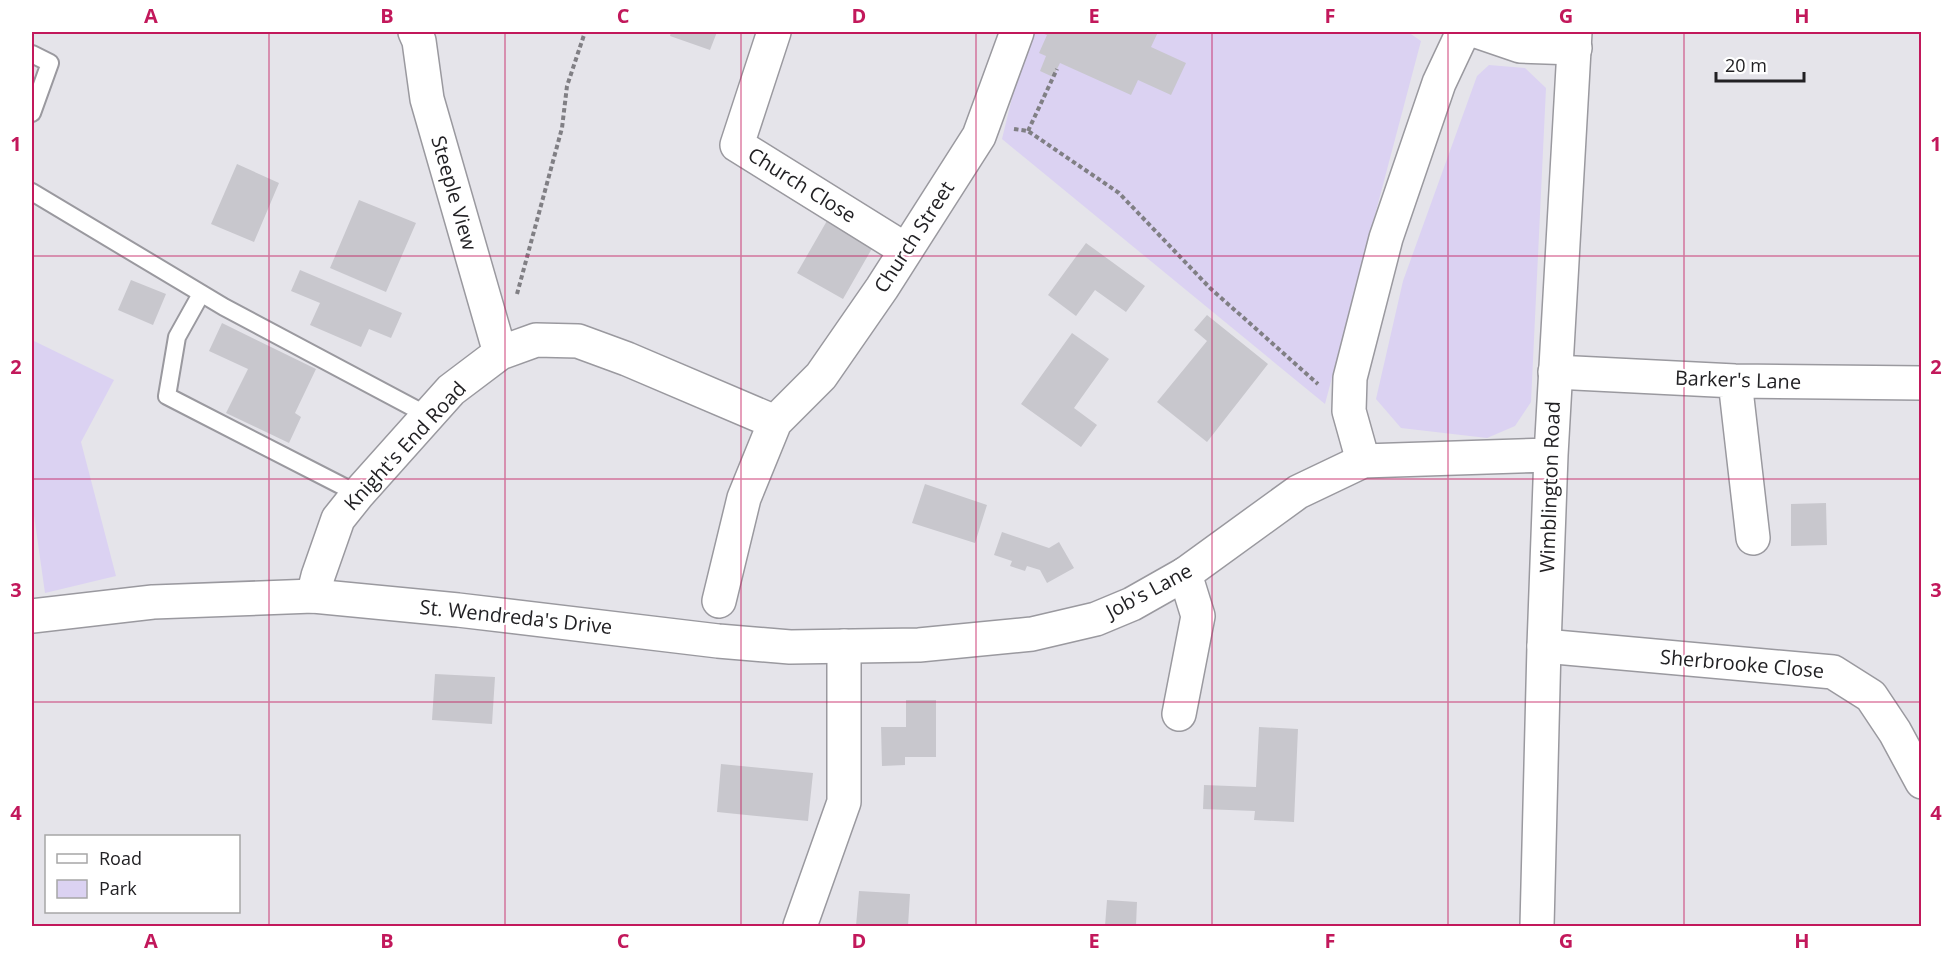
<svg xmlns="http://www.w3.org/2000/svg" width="1953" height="958" font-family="'Open Sans',sans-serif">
  <rect width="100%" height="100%" fill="#e5e4ea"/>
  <path fill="#dbd2f2" d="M1028 32H1408L1421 41 1325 404 1002 139Z
    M1489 65 1525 68 1546 88 1531 402 1515 426 1487 438 1401 428 1376 399 1403 281 1477 76Z
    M32 340 114 380 81 442 116 576 45 593 32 501Z"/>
  <path fill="#c8c7cd" d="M671 32H717L710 50 670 36Z
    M1039 32H1158L1151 47 1186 63 1171 95 1138 80 1131 95 1060 63 1053 77 1040 71 1046 56 1039 53 1047 35Z
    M237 164 279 183 254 242 211 224Z
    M359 200 416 223 386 292 330 268Z
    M828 219 874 245 843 299 797 273Z
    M1086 243 1145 286 1126 312 1095 290 1076 316 1048 295Z
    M300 270 402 313 391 338 369 329 361 347 310 325 320 303 291 291Z
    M131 280 166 294 153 325 118 310Z
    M1207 315 1268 364 1207 442 1157 402 1207 341 1194 330Z
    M222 323 316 369 295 413 301 417 289 443 226 413 248 369 209 351Z
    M1072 333 1109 359 1074 408 1097 425 1081 447 1021 404Z
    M925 484 987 505 975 543 912 523Z
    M1826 503 1827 545 1791 546V504Z
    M1002 532 1049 548 1059 542 1074 568 1047 583 1040 570 1027 566 1025 571 1010 566 1012 561 994 555Z
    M435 674 495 677 492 724 432 720Z
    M906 700H936V757H905V765L882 766 881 727H906Z
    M1259 727 1298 729 1294 822 1254 820 1255 811 1203 809 1204 785 1256 787Z
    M721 764 813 773 808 821 717 812Z
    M859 891 910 894 908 926H856Z
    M1107 900 1137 902 1136 926H1105Z"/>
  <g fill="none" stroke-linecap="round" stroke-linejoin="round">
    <defs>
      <path id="lane" d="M32 54 50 63 32 113
        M32 192 224 307 427 415
        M201 294 177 337 167 396 358 494"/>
      <path id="street" d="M415 32 419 41 427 99 500 353
        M774 32 737 145 906 250
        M1479 32 1520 46 1575 48
        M1555 372 1735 381 1922 383
        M1735 381 1753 538
        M1363 461 1349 411 1350 378 1386 238 1439 83 1463 32
        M313 596 318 576 338 519 358 494 451 390 500 353 536 340 578 341 627 359 775 422
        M719 601 744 498 775 422 821 376 882 288 979 136 1017 32
        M1544 646 1833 672 1871 696 1895 732 1922 782
        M1179 714 1198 616 1185 574
        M800 926 844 802V646"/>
      <path id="secondary" d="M32 616 153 602 313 596 458 610 718 641 790 647 919 645 1032 634 1096 619 1132 604 1185 574 1298 492 1363 461 1551 455
        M1537 926 1544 646 1551 455 1575 32"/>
    </defs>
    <use href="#lane" stroke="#9a999f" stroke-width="20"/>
    <use href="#street" stroke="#9a999f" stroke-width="36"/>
    <use href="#secondary" stroke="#9a999f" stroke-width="36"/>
    <path stroke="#807f84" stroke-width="4" stroke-dasharray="4.5 3" stroke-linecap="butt" d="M1014 129 1028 131 1119 193 1210 288 1318 384
      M1028 131 1057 69
      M517 294 562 128 567 86 585 32"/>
    <use href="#lane" stroke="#fff" stroke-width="16"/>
    <use href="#street" stroke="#fff" stroke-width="33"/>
    <use href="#secondary" stroke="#fff" stroke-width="33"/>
  </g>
  <path fill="none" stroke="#c2185b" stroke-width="1.5" stroke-opacity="0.55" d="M269 32V926M505 32V926M741 32V926M976 32V926M1212 32V926M1448 32V926M1684 32V926M32 256H1922M32 479H1922M32 702H1922"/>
  <g text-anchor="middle" stroke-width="4.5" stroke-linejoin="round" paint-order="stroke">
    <g font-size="20" fill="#222124" stroke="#fff">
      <text transform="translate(802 185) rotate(32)" y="7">Church Close</text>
      <text transform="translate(454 193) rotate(74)" y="7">Steeple View</text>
      <text transform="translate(914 237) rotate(-57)" y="7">Church Street</text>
      <text transform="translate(1738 380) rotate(2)" y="7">Barker's Lane</text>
      <text transform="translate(405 446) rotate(-47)" y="7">Knight's End Road</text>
      <text transform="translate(1550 487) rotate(-88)" y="7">Wimblington Road</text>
      <text transform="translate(1149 591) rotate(-28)" y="7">Job's Lane</text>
      <text transform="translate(516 617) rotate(6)" y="7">St. Wendreda's Drive</text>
      <text transform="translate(1742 664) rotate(5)" y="7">Sherbrooke Close</text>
    </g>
  </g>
  <rect width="1953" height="958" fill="none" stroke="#ffffff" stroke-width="66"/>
  <rect x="45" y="835" width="195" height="78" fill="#ffffff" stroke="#a7a6a7" stroke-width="1.5"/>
  <rect x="57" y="854" width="30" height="9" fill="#ffffff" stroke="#a7a6a7" stroke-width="1.5"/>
  <text x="99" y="865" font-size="18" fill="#222124">Road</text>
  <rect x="57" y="880" width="30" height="18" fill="#dbd2f2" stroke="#a7a6a7" stroke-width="1.5"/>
  <text x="99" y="895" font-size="18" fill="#222124">Park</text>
  <path d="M1716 72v9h88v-9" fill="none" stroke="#222124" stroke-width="3"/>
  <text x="1725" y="72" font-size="18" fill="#222124" stroke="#ffffff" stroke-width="4.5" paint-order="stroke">20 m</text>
  <rect x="33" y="33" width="1887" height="892" fill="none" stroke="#c2185b" stroke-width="2"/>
  <g font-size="20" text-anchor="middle" font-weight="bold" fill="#c2185b">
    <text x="151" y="23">A</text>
    <text x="387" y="23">B</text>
    <text x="623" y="23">C</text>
    <text x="859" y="23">D</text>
    <text x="1094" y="23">E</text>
    <text x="1330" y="23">F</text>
    <text x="1566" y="23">G</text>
    <text x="1802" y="23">H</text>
    <text x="16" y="151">1</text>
    <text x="1936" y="151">1</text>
    <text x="16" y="374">2</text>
    <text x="1936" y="374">2</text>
    <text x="16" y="597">3</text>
    <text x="1936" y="597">3</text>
    <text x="16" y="820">4</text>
    <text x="1936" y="820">4</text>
    <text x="151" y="948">A</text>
    <text x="387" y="948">B</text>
    <text x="623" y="948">C</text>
    <text x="859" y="948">D</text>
    <text x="1094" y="948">E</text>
    <text x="1330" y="948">F</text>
    <text x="1566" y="948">G</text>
    <text x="1802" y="948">H</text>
  </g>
</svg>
